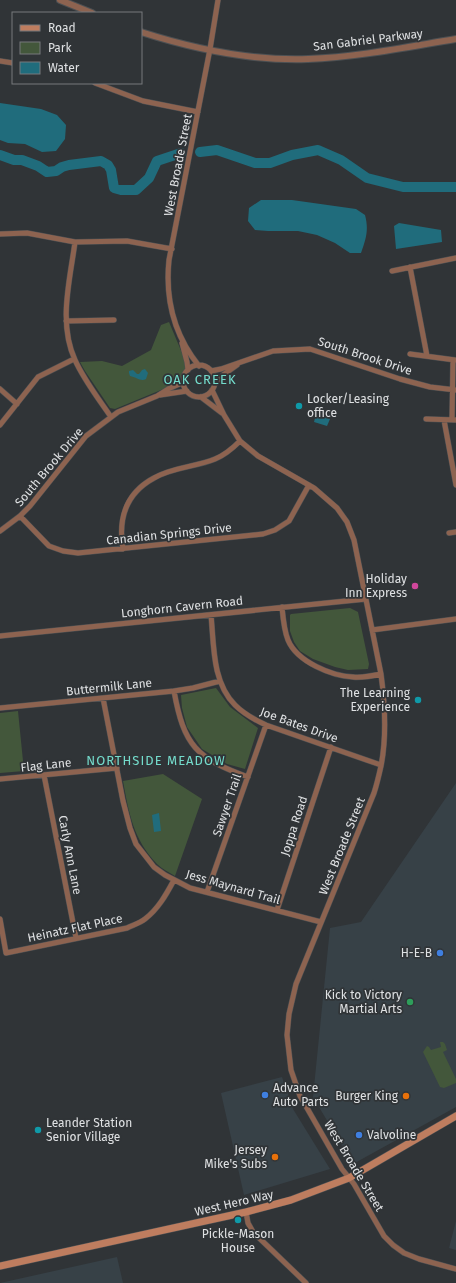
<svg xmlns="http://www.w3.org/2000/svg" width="456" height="1283" font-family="'Fira Sans',sans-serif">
  <rect width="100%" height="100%" fill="#303437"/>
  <path fill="#374147" d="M456 783V1107L353 1164 313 1097 330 928 361 922Z
    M282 1077 293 1109 330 1169 244 1195 221 1093Z
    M456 1221V1250L449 1248Z
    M117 1257 123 1283H0Z"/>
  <path fill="#43573b" d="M169 322 185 360 186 369 181 378 178 383 115 409 110 408 85 371 80 362 102 361 122 366 151 350 161 325Z
    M350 608 358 612 369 664 368 669 348 670 335 667 313 659 300 651 294 642 290 631V615L291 614Z
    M216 688 230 707 258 728 245 769 227 764 202 749 187 727 182 708 181 695Z
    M18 711 24 771 0 773V713Z
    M163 774 202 799 175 876C169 872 162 869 157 864 133 839 129 813 123 781Z
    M440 1042H443L445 1044 447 1050 443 1052 456 1079V1083L444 1088 440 1087 423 1052 427 1046 429 1047 431 1050 441 1047Z"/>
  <path fill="#206c7c" d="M0 103 41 109 57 115 66 125 65 139 56 151 42 152 25 144 8 143 0 140Z
    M261 200H292L356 209 365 215C369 230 366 239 361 253H350L335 243 317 235 298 231H268L255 230 248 221 249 208Z
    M399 223 441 230 442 242 396 249 394 226Z
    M145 369 148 373 146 379C141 382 136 377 130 376L129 373V371L133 370 137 374H139L142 370Z
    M316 414 330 419 327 426 314 422Z
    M159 813 161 831 154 832 152 815Z"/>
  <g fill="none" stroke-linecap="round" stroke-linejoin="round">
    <path stroke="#206c7c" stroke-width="10" d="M200 152 217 150 255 163H270L292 155 318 150 341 160 367 178 403 187H456
      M0 155 14 160H22L38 166 47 172 56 171 62 167 69 165 101 161 108 165 111 170 114 188 121 190H136L149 178 157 161 181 153"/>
    <defs>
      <path id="minor" d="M0 61 13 63
        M95 83 143 101 198 112
        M0 234 27 233 75 242 127 241 172 249
        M75 242C70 280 58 323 75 360 84 380 98 398 111 417
        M410 267 427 356
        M392 271 456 258
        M66 321 114 320
        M182 343 187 362 188 370
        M410 354 455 360
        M183 381a16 16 0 1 1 32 0a16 16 0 1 1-32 0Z
        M199 366C174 335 165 299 169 260L210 49 218 0
        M211 371 221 369 273 351 310 349 400 379 430 387 456 390
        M215 384 223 375 237 365
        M0 389 17 404
        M212 390 224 415 240 441 258 456 314 488 337 508 347 522 354 540 381 674C385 704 387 736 381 766 379 775 377 784 374 793L296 984 289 1014 287 1035 291 1070 300 1096 307 1108 342 1169 354 1184 384 1236 393 1245 404 1253 419 1259 456 1269
        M160 395 187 391
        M201 397 222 413
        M426 419 456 420
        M444 420 456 485
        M452 420 453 360
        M0 425 38 377 74 359
        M20 516 49 546 63 551 78 553 263 534 275 530 289 521 309 485
        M0 531 20 516 30 506 86 436 118 412 157 396 168 389 184 382
        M449 533 456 532
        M123 549C118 519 126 493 154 478 172 467 196 467 215 459 225 455 233 448 240 441
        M282 607C283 618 284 630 288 640 297 662 332 676 353 677 363 678 372 676 381 674
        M211 615C214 645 212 682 235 705 244 714 255 720 266 725L381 765
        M372 630 456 619
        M0 636 366 599
        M174 691C184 746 196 758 248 777
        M103 698 123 801 130 828 136 844 154 867 165 875 190 888 321 922
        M0 708 174 691 193 688 220 681
        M44 775 76 938
        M0 779 117 768
        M207 892 266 725
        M277 910 331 747
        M0 919 6 953 127 928C133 925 140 923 145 919 158 909 166 895 174 880
        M246 1212 248 1223 253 1232 306 1283"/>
      <path id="tertiary" d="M60 0 92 13
        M141 32C194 49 252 61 308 59 358 57 407 47 456 39"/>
      <path id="secondary" d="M0 1266 246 1212 291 1200 349 1178 456 1116"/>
    </defs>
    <use href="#minor" stroke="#4c5053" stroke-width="6"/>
    <use href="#tertiary" stroke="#4c5053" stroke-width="8"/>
    <use href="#secondary" stroke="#4c5053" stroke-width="8"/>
    <use href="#minor" stroke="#8d6350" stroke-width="5"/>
    <use href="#tertiary" stroke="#8d6350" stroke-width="6"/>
    <use href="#secondary" stroke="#be7d5f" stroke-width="7"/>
  </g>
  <g fill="#0f9aa8" stroke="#303437" stroke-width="1.5">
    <circle cx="299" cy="406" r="4"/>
    <circle cx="418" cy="700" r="4"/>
    <circle cx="38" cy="1130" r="4"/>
    <circle cx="238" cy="1220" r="4"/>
  </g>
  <circle fill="#d1479c" stroke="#303437" stroke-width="1.5" cx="415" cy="586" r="4"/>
  <g fill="#3f7fe0" stroke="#303437" stroke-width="1.5">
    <circle cx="440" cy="953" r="4"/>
    <circle cx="265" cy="1095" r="4"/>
    <circle cx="359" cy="1135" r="4"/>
  </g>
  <circle fill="#2e9e5b" stroke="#303437" stroke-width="1.5" cx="410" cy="1002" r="4"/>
  <g fill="#e8710a" stroke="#303437" stroke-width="1.5">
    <circle cx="406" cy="1096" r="4"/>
    <circle cx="275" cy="1157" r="4"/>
  </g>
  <g text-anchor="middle" stroke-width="3.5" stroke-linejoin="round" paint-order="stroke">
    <g font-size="12" fill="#dfe1e3" stroke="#303437">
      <text transform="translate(368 40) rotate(-7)" y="4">San Gabriel Parkway</text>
      <text transform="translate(178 165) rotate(-79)" y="4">West Broade Street</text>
      <text transform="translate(365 356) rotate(18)" y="4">South Brook Drive</text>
      <text transform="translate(49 467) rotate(-50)" y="4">South Brook Drive</text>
      <text transform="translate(169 534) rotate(-6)" y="4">Canadian Springs Drive</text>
      <text transform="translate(182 607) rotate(-6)" y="4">Longhorn Cavern Road</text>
      <text transform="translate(109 687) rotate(-6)" y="4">Buttermilk Lane</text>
      <text transform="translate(299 725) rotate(20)" y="4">Joe Bates Drive</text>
      <text transform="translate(46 765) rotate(-6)" y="4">Flag Lane</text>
      <text transform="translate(227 805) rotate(-71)" y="4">Sawyer Trail</text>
      <text transform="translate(294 826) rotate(-72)" y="4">Joppa Road</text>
      <text transform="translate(342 846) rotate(-68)" y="4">West Broade Street</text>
      <text transform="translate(70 855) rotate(79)" y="4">Carly Ann Lane</text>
      <text transform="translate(233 887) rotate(16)" y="4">Jess Maynard Trail</text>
      <text transform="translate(75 928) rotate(-12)" y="4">Heinatz Flat Place</text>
      <text transform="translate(354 1166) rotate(59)" y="4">West Broade Street</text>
      <text transform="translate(234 1203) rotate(-13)" y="4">West Hero Way</text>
    </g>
    <g font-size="12" fill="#dfe1e3" stroke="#303437" text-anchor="end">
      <text x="307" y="403" text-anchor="start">Locker/Leasing<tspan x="307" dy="14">office</tspan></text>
      <text x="407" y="583">Holiday<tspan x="407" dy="14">Inn Express</tspan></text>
      <text x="410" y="697">The Learning<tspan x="410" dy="14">Experience</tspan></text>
      <text x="432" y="957">H-E-B</text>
      <text x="402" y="999">Kick to Victory<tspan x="402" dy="14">Martial Arts</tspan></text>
      <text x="273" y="1092" text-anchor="start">Advance<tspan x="273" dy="14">Auto Parts</tspan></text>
      <text x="398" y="1100">Burger King</text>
      <text x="46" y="1127" text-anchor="start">Leander Station<tspan x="46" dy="14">Senior Village</tspan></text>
      <text x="367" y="1139" text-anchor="start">Valvoline</text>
      <text x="267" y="1154">Jersey<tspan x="267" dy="14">Mike's Subs</tspan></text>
      <text x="238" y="1238" text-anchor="middle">Pickle-Mason<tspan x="238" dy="14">House</tspan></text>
    </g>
    <g font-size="13" letter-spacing="1" fill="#74dccc" stroke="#303437">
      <text x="200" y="384">OAK CREEK</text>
      <text x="156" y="765">NORTHSIDE MEADOW</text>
    </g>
  </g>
  <rect x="12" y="12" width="130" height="72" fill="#303437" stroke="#76797c"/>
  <rect x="20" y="25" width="20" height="6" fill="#be7d5f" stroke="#76797c"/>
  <text x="48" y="32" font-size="12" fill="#dfe1e3">Road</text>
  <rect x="20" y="42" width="20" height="12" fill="#43573b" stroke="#76797c"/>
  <text x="48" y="52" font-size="12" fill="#dfe1e3">Park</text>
  <rect x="20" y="62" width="20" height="12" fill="#206c7c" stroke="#76797c"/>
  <text x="48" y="72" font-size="12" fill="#dfe1e3">Water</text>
</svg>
